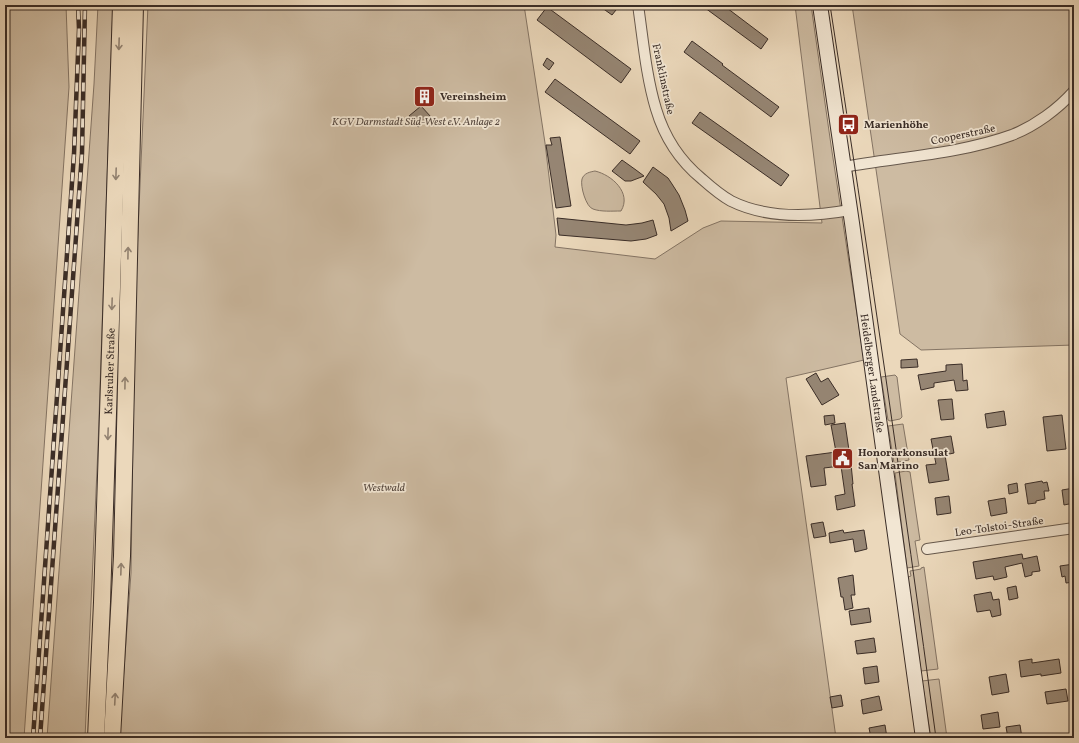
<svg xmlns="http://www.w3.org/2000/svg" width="1079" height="743" font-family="Vollkorn,serif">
  <rect width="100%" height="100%" fill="#ebd8bb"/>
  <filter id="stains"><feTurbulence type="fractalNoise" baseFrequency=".005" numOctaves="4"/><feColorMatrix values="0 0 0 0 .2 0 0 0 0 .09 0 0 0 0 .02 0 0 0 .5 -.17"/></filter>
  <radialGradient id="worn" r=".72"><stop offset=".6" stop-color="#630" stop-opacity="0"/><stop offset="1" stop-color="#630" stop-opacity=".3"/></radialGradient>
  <path fill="#cdbba2" stroke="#847464" d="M5 5H66L69 87 24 738H5Z
    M98 5H113L98 447 85 738H47L94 84Z
    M148 5H524L545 143 556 235 555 247 655 259 703 228 721 221 822 223 795 5H811L831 145 864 360 786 378 836 738H119L131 573 135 299Z
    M852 5H1074V345L921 350 900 334Z
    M595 171C612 175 632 193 621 211 612 211 601 212 593 209 586 207 580 186 582 179 584 173 590 172 595 171Z
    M895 375 897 377 902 417 900 419 890 421 888 420 881 377Z
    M903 424 909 460 894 463 888 426Z
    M906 471 910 472 920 540 915 541 919 566 907 568 895 473Z
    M924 567 938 669 921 671 908 577 911 576 910 571 921 569V568Z
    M939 679 947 738H931L922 681Z"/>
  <path fill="#968674" stroke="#3a2d27" d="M598 5H620L612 15Z
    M701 5H723L768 39 761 49Z
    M547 7 631 69 621 83 537 20Z
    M692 41 723 64 722 65 779 107 771 117 684 52Z
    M547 58 554 63 549 70 543 65Z
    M555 79 640 141 630 154 545 92Z
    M421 106 431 117 418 127 409 116Z
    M700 112 789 175 781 186 692 123Z
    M560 137 571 206 556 208 546 145H552L550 138Z
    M622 160 636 170 644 176 631 181H625L612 171Z
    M653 167 668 178 672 184 679 195 685 210 688 221 671 231 669 218 664 204 656 194 643 182Z
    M557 218 626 225 642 223 653 220 657 235 646 239 631 241 559 235Z
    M917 359 918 367 901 368V360Z
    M962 364 963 381 967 380 968 390 956 391 954 380 934 383V387L921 390 918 375 946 371V365Z
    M816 373 821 382 828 378 839 395 822 405 806 379Z
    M952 399 954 419 941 420 938 400Z
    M1004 411 1006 425 987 428 985 414Z
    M834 415 835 423 825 425 824 416Z
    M1062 415 1066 449 1047 451 1043 417Z
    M845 423 851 464 853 484H852L855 506 837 510 835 496 845 494 841 466 824 468 826 485 811 487 806 456 836 452 831 425Z
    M951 436 954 453 945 455 949 480 929 483 926 465 936 464 931 439Z
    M1042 481 1043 483 1047 482 1049 491H1044L1045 499 1036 501V503L1028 504 1025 484Z
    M1017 483 1018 492 1009 494 1008 485Z
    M1074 488V503L1064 505 1062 490Z
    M949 496 951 513 937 515 935 498Z
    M1005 498 1007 513 991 516 988 501Z
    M823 522 826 536 814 538 811 524Z
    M843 530 844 533 864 530 867 549 855 552 853 539 830 543 829 533Z
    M1022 554 1023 559 1037 556 1040 571 1032 572V575L1025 577 1022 563 1005 567 1007 577 994 580 993 576 976 579 973 562Z
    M1074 564V582L1066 583 1065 576 1062 577 1060 566Z
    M853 575 855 595H851L853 608 845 610 843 597H841L838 578Z
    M1016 586 1018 598 1009 600 1007 588Z
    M991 592 993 600 999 599 1001 615 992 617 990 610 977 612 974 595Z
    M869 608 871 622 851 625 849 611Z
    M874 638 876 652 857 654 855 641Z
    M1032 659V663L1059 659 1061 673 1041 676V674L1021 677 1019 661Z
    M877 666 879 682 865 684 863 668Z
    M1006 674 1009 692 992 695 989 677Z
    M1066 689 1068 701 1047 704 1045 692Z
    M841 695 843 706 832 708 830 697Z
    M879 696 882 710 863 714 861 700Z
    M998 712 1000 727 983 729 981 715Z
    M885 725 887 738H871L869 728Z
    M1020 725 1022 738H1008L1006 727Z"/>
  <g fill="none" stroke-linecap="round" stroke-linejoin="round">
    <defs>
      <path id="street" d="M638 5C643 39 646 76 656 109 664 136 680 161 702 179 711 187 720 195 731 201 767 219 811 217 850 210
        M843 167C898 157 960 154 1012 135 1035 126 1058 109 1074 91
        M927 549 1074 528"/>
      <g id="secondary">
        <path id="s1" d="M820 5 852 223 923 738"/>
      </g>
      <g id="primary">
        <path id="s2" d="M96 738 102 602 121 5"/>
        <path d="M112 738 122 556 135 5"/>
      </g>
    </defs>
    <use href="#street" stroke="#66584c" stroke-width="12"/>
    <use href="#secondary" stroke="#3a2d27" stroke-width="16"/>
    <use href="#primary" stroke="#3a2d27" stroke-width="18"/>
    <use href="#street" stroke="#f2e6d3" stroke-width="10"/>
    <use href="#secondary" stroke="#f2e6d3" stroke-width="14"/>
    <use href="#primary" stroke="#ebd8bb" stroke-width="16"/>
    <path stroke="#3a2d27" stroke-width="1" d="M830 5C868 249 903 493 936 738"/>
    <defs>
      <path id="rail" d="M33 738 74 154 79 29 78 5
        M40 738 82 153 85 5"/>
    </defs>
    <use href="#rail" stroke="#3a2d27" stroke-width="4.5"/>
    <use href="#rail" stroke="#f2e6d3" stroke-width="3" stroke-dasharray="9" stroke-linecap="butt"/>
  </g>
  <defs><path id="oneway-shaft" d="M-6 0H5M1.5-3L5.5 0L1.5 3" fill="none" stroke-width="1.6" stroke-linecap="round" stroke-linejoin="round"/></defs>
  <g stroke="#928271">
    <use href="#oneway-shaft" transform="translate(119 44) rotate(92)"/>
    <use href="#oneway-shaft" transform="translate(116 174) rotate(92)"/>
    <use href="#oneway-shaft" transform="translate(128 253) rotate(-89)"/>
    <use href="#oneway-shaft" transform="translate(112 304) rotate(92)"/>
    <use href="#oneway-shaft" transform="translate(125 383) rotate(-89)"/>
    <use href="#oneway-shaft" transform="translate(108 434) rotate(92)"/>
    <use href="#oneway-shaft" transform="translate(121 569) rotate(-88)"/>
    <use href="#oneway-shaft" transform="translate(115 699) rotate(-87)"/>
  </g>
  <defs>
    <symbol id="building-square" viewBox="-11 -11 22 22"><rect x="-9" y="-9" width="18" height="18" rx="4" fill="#8f2418" stroke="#f2e6d3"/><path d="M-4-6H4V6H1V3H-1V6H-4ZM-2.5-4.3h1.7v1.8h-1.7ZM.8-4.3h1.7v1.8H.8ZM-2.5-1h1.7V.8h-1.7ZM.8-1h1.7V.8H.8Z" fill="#fff"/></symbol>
    <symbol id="bus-square" viewBox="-11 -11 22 22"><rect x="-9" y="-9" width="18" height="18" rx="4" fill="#8f2418" stroke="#f2e6d3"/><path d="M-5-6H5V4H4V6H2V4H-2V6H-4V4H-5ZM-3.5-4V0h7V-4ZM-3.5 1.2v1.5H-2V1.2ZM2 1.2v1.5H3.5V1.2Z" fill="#fff"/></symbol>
    <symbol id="civic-square" viewBox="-11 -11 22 22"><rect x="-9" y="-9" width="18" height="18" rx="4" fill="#8f2418" stroke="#f2e6d3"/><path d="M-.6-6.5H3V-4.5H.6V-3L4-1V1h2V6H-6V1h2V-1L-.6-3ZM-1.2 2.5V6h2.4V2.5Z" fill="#fff"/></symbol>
  </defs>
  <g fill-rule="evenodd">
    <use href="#building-square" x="412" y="84" width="25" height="25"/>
    <use href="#bus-square" x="836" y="112" width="25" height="25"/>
    <use href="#civic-square" x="830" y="446" width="25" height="25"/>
  </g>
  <g text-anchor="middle" stroke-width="3.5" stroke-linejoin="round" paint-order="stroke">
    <g font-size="11" fill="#3a2d27" stroke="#f2e6d3">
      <text transform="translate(664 79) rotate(78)" y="4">Franklinstraße</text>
      <text transform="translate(963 134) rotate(-12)" y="4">Cooperstraße</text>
      <text dy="4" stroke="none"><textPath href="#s2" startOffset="367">Karlsruher Straße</textPath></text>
      <text dy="4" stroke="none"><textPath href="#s1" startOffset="372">Heidelberger Landstraße</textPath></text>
      <text transform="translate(999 526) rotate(-8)" y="4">Leo-Tolstoi-Straße</text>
    </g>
    <g font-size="11" font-weight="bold" fill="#3a2d27" stroke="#f2e6d3" text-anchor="start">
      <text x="440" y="100">Vereinsheim</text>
      <text x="864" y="128">Marienhöhe</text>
      <text x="858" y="456">Honorarkonsulat<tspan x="858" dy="13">San Marino</tspan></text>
    </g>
    <g font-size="11" font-style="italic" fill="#574940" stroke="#f2e6d3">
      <text x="416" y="125">KGV Darmstadt Süd-West e.V. Anlage 2</text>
      <text x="384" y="491">Westwald</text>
    </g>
  </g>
  <rect width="1079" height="743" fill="none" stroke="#ebd8bb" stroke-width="20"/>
  <rect x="6" y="6" width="1067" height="731" fill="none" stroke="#3a2d27" stroke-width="2"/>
  <rect x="10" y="10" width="1059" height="723" fill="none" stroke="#3a2d27"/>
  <rect width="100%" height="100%" filter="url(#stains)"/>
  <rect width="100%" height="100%" fill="url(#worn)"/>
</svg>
